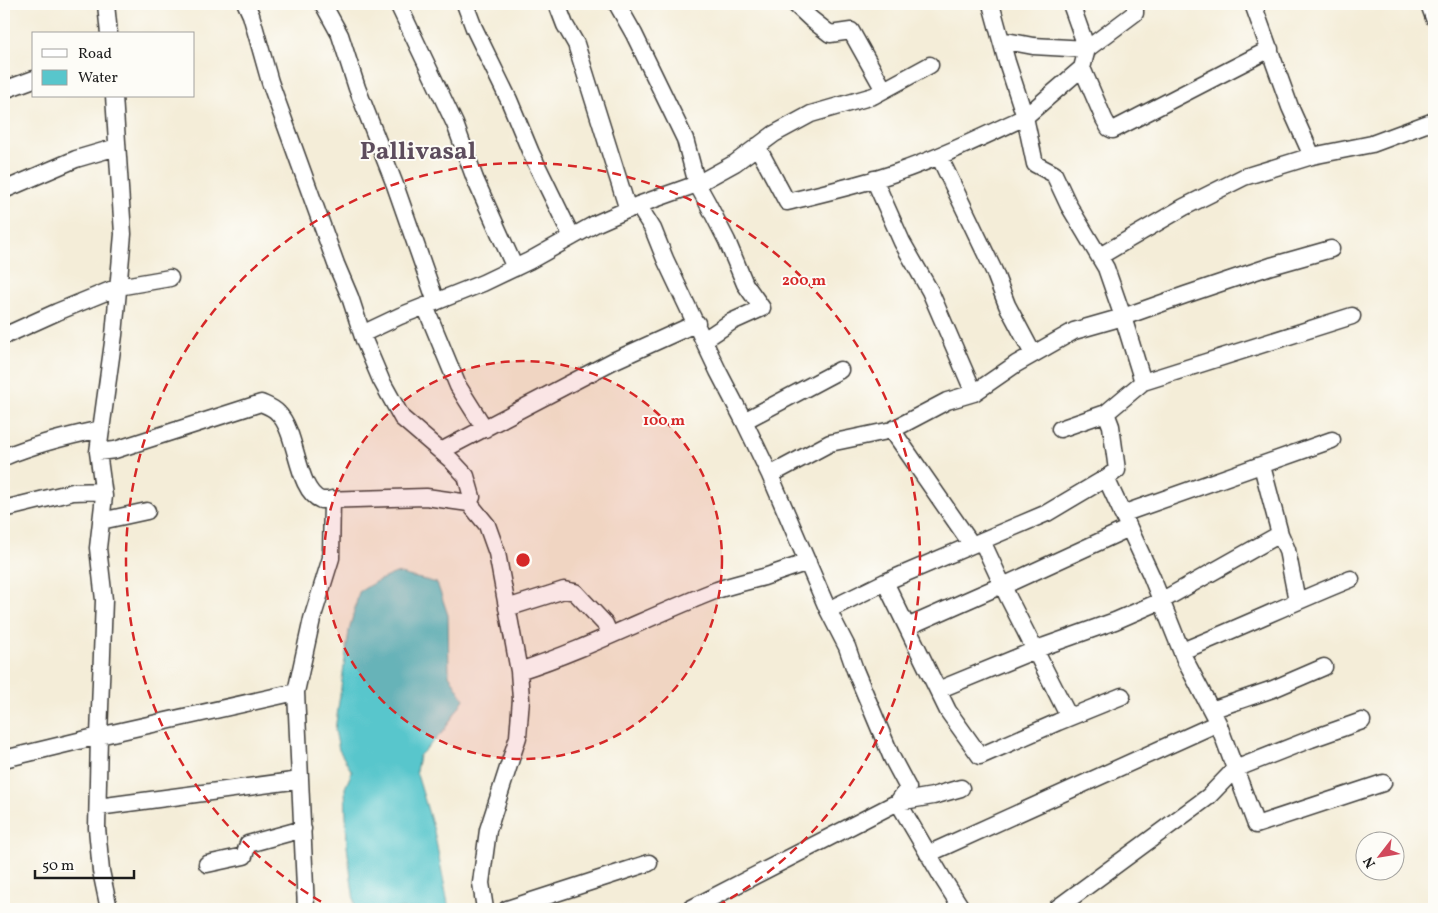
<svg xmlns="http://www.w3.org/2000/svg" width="1438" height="913" font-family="Vollkorn,serif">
  <rect width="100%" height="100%" fill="#fdfcf7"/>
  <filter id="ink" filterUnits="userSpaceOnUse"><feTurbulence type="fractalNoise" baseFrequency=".02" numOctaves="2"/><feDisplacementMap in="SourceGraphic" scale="10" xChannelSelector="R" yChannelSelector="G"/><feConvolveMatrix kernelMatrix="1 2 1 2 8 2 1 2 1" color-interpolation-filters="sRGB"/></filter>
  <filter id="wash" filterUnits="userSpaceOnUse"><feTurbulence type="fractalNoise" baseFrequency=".0096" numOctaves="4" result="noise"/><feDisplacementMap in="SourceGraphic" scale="20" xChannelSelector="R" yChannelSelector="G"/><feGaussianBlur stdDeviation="1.12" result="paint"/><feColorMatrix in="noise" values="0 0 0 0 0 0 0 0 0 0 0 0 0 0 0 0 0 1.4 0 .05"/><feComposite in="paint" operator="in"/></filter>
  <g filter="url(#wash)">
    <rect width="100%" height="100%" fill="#f4edd8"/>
    <path fill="#58c6cc" stroke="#3a7174" d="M396 573 437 583 448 615 449 675 464 699 443 732 419 756 416 771 434 831 449 909H355L347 846 345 788 352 772 339 750 335 730 349 631 359 592 375 582Z"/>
  </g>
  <g filter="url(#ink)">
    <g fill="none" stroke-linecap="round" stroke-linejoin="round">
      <defs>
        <path id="minor" d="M106 4 109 34
          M246 4 251 15 270 82 336 264 350 297 364 340 381 380 402 418 451 460 466 476 472 497 469 503
          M323 4 340 35 357 88 395 185 436 302
          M398 4 455 124 475 179 515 268
          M465 4 474 28 509 100 531 153 572 237
          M557 4 565 25 576 44 628 210
          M617 4 634 34 685 139 697 184 707 202 727 241 745 284 762 308 731 322 704 340
          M795 4 811 19 830 34 851 31 884 90
          M1253 4 1290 107 1312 156
          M1429 4 1434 18
          M1001 40 1033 46 1087 49 1071 4
          M1082 68 1104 119 1109 128 1113 130 1270 49
          M4 90 34 79
          M114 96 123 234 114 335 98 452 115 450 261 403C268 406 274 408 278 413 298 433 296 490 321 500L426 497 469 503 487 525 497 553 519 671 521 699 518 737 488 830 481 883 485 909
          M757 146 787 202C823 193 860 185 895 173 939 158 982 137 1025 117L1007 62 991 4
          M939 156 994 271 1007 305 1033 354
          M874 179 902 242 930 291 974 393
          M4 190 76 159 117 147
          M638 205 653 229 665 259 718 371 744 421 770 475 828 610 847 647 855 670 892 758 908 788 898 802 943 879 962 909
          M1100 256 1184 207 1244 177 1312 156 1372 144 1434 121
          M425 306 458 386 485 429
          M362 334 400 316 483 283 529 261 595 224 638 205 697 184 735 163 774 134 811 114 873 96 930 65
          M4 336 57 312 118 287 170 278
          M1143 382 1352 316
          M744 421 840 370
          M1060 429 1106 413 1143 382 1123 317 1106 268 1069 206 1054 174 1035 164 1025 117 1082 68 1087 49 1135 13V4
          M892 430 972 545
          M441 451 613 361 697 323
          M98 452 104 496 98 548 104 600 99 736 97 828 101 871 109 909
          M4 457C35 444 68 436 101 429
          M1262 466 1280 534 1287 550 1297 601
          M770 475 830 443 892 430 947 401 974 393 1016 364 1074 331 1123 317 1185 295 1271 266 1331 249
          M1106 478 1117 470 1111 426 1106 413
          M4 509 73 492 103 491
          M1122 514 1332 440
          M101 521 147 511
          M982 541 1009 599 1069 717
          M507 608 564 590 575 592 605 624 610 635
          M828 610 885 582
          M907 627 1002 585 1003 586 1129 528
          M1182 651C1239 628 1294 602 1351 579
          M519 671C587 649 650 616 717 590 732 585 749 581 764 577 779 572 793 567 808 562
          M938 690 1045 646 1115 621 1161 601 1280 534
          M1122 696 1058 722 980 756 948 711 885 582 1047 513 1106 478 1151 575 1185 660 1218 723 1256 825 1383 783
          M1211 710 1273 689 1324 667
          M4 759 99 736 296 692
          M98 807 300 780
          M928 854 1218 723
          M207 864 244 856 248 844 303 829
          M306 909 296 692 312 619 331 558 332 499
          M507 909 649 863
          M690 909 898 802 933 796 961 788
          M1056 909 1208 797 1235 769 1311 739 1362 721"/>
      </defs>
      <use href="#minor" stroke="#3c3b38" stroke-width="19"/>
      <use href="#minor" stroke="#fff" stroke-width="16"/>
    </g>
  </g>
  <circle cx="523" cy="560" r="199" fill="#d62828" fill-opacity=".12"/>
  <g fill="none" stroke="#d62828" stroke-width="2.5" stroke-dasharray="9 6">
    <circle cx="523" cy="560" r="199"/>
    <path d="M334 909A397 397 0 1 1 712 909"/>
  </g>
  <g text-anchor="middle" stroke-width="4" stroke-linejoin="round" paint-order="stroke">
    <g font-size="25" font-weight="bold" fill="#5d4d5d" stroke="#fdfcf7">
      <text x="418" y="159">Pallivasal</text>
    </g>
  </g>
  <circle cx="523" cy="560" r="8" fill="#d62828" stroke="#fdfcf7" stroke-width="2.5"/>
  <g font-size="15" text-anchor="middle" font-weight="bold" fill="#d62828" stroke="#fdfcf7" stroke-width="4" stroke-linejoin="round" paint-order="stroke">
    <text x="804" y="285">200 m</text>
    <text x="664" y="425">100 m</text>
  </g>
  <rect width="1438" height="913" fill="none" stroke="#fdfcf7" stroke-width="20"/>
  <rect x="32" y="32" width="162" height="65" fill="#fdfcf7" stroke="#a3a29f"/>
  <rect x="42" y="49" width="25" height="8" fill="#ffffff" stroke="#a3a29f"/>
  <text x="78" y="58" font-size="15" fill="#1c1c1c">Road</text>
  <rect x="42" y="70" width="25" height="15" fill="#58c6cc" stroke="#a3a29f"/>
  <text x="78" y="82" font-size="15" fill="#1c1c1c">Water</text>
  <g transform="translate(1380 856) rotate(239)"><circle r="24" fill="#fdfcf7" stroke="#a3a29f"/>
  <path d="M0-4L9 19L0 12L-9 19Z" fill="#d1495b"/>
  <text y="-8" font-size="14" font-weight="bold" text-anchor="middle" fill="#1c1c1c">N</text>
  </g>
  <path d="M35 870v8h99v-8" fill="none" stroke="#1c1c1c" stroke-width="2.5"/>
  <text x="42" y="870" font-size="15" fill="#1c1c1c" stroke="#fdfcf7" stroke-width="4" paint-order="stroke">50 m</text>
</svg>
